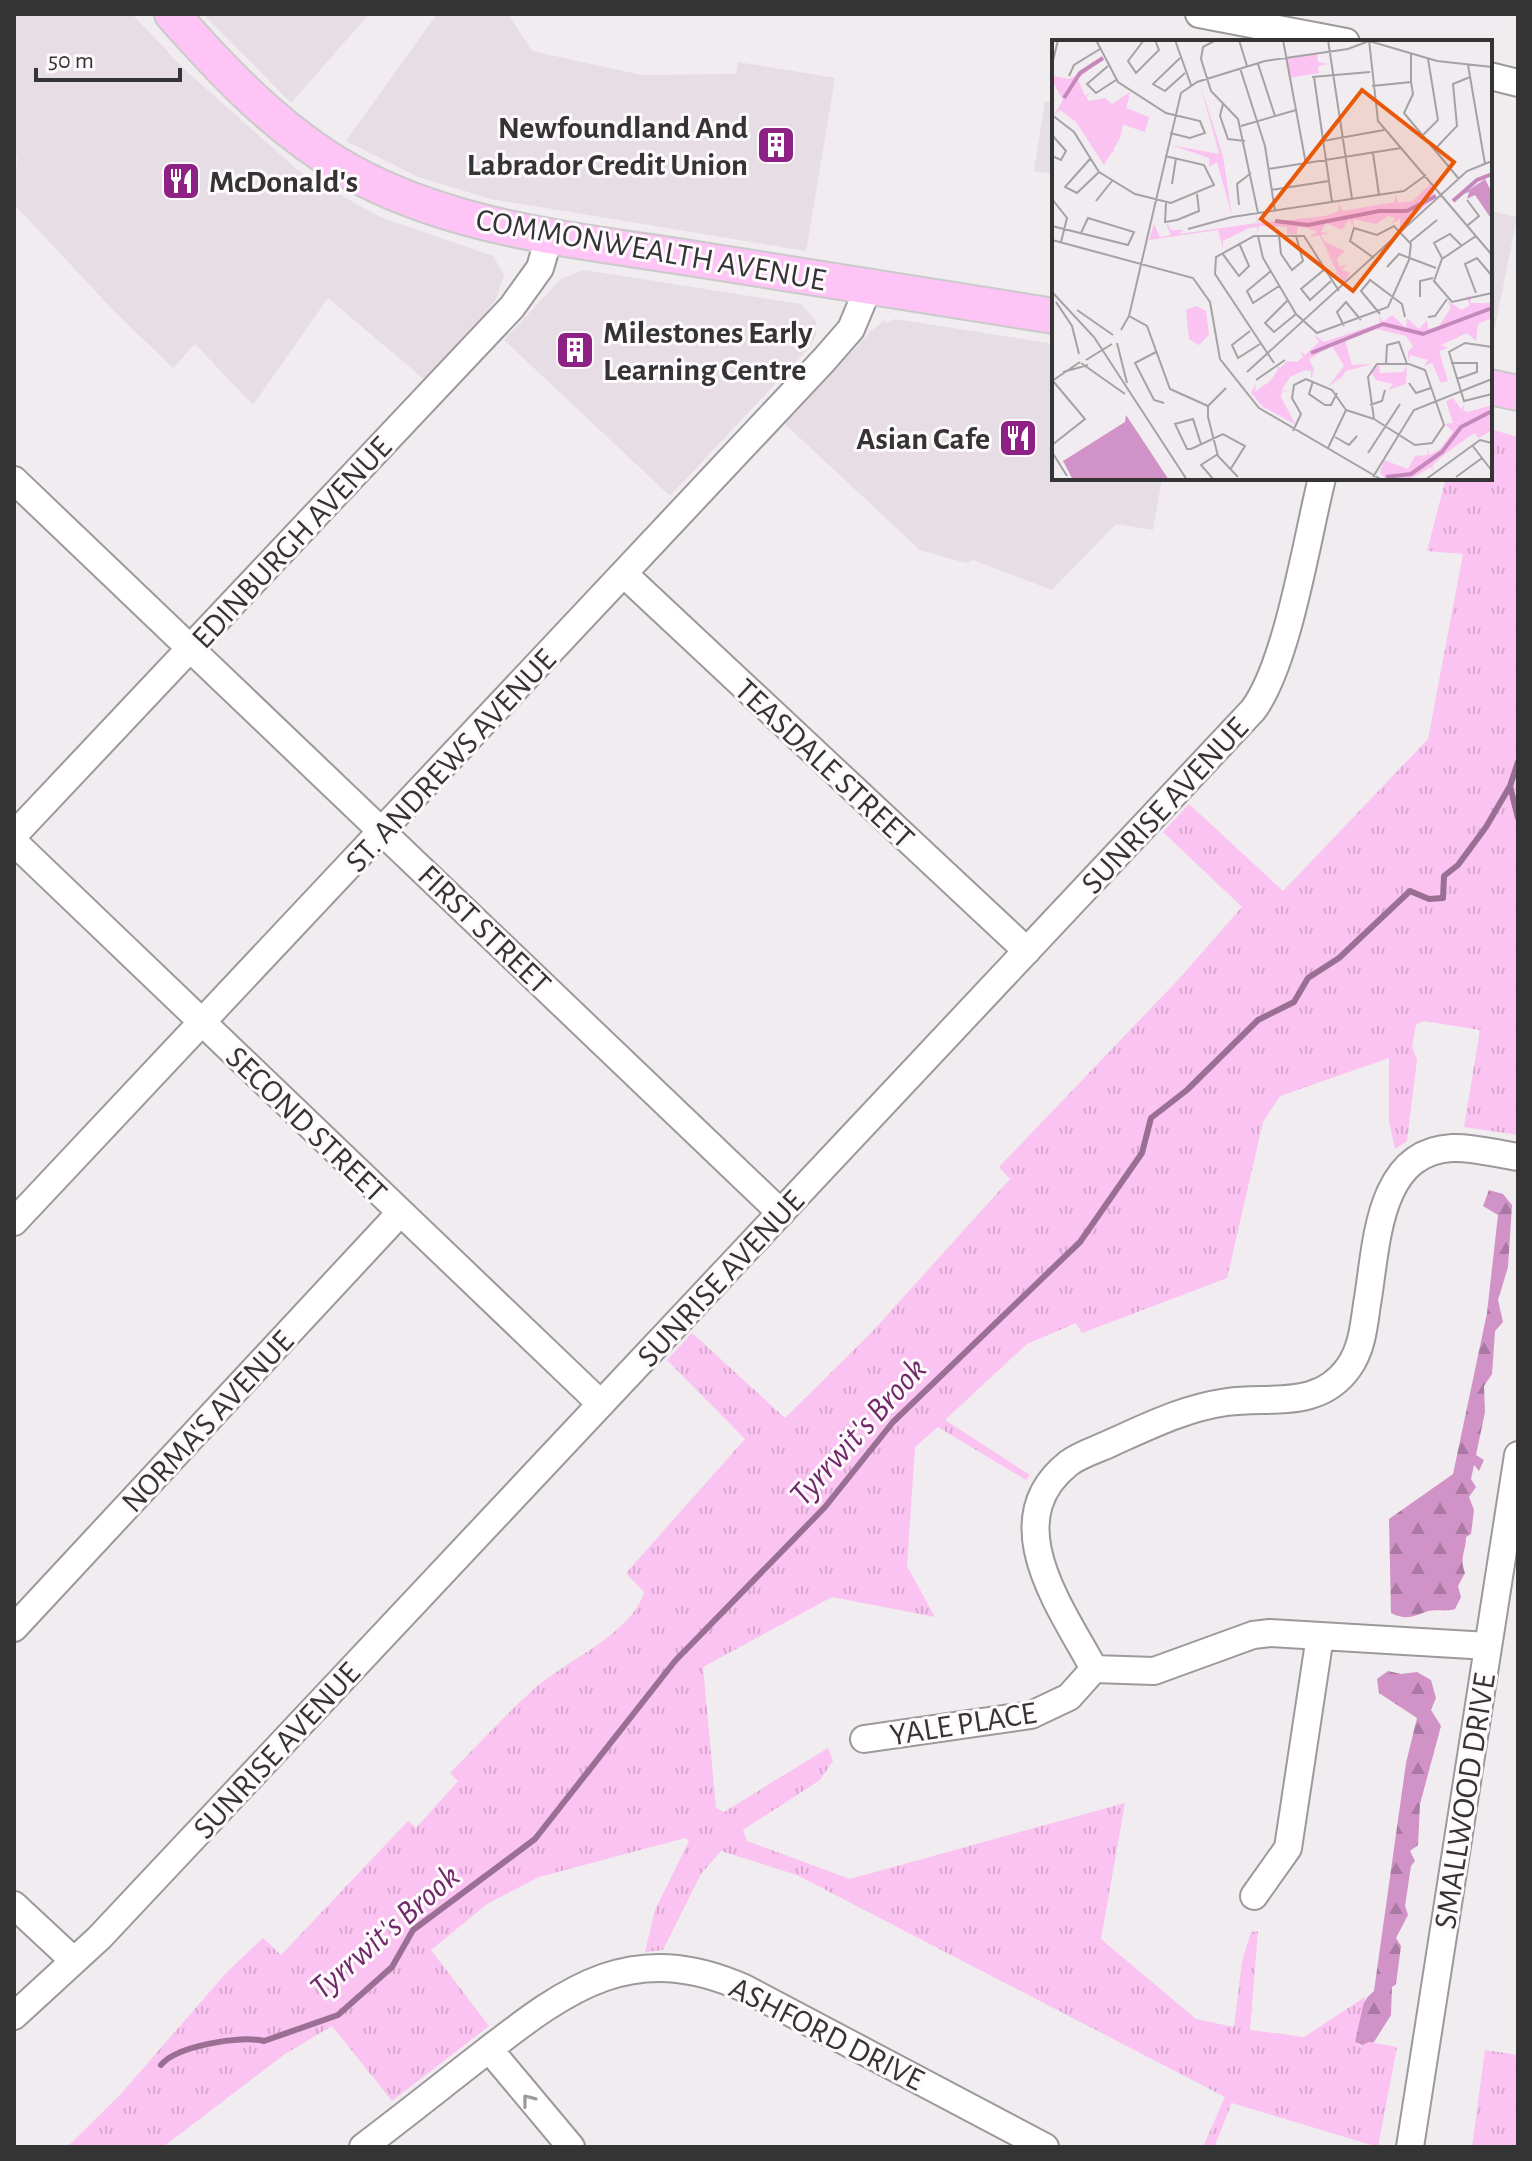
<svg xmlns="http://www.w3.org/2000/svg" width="1532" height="2161" font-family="'Alegreya Sans',sans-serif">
  <defs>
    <pattern id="forest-firs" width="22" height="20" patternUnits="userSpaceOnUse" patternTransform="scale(2)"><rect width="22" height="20" fill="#d193c7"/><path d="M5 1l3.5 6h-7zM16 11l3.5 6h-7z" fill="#aa79a2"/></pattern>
    <pattern id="park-tufts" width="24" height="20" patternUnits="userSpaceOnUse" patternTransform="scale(2)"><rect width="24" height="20" fill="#fbc3f1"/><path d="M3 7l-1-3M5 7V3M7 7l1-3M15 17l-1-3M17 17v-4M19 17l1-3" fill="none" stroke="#d8a8cf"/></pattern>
  </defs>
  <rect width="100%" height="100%" fill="#f0ecef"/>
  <path fill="#e7dde5" d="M14 14H132L184 69 300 172 380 217 493 256 504 275 496 299 477 325 425 380 328 298 253 405 195 344 173 368 113 310 14 204 17 158 14 154Z
    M203 14H369L291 103Z
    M437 14H508L532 51 641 75 736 74 738 62 835 78 806 251 491 199 418 177 346 141Z
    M1045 101 1054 103V174L1034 171Z
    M1490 211 1517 217 1490 352Z
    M584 270 801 304 816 321V335L808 349 670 496 504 340 561 279Z
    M895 319 1054 344V478H1162L1153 530 1116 524 1052 590 973 560 966 563 920 550 785 424 870 332 885 320 887 323Z"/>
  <path fill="url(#forest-firs)" d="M1489 1190 1503 1194 1512 1205 1508 1267 1498 1300 1503 1322 1495 1331 1492 1374 1484 1386 1485 1412 1476 1455 1484 1460 1479 1471 1474 1465 1471 1479 1476 1487 1469 1497 1474 1510 1471 1534 1466 1537C1466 1551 1459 1558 1465 1573L1458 1586 1461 1597 1455 1609C1446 1612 1437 1609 1428 1611 1414 1616 1407 1621 1391 1613L1389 1519 1453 1474 1487 1313 1498 1215 1483 1206Z
    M1388 1671 1401 1674 1417 1672 1431 1680 1436 1698 1431 1710 1441 1726 1420 1804 1418 1845 1410 1851 1415 1861 1411 1866 1405 1906 1408 1915 1396 1938 1401 1946 1396 1984 1392 1987 1391 2015 1374 2042 1364 2046 1355 2042C1355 2024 1359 2002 1374 1991L1406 1763 1417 1718 1379 1693 1377 1679Z"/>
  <path fill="url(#park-tufts)" d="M1490 429 1518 437V1135L1464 1127 1480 1030 1424 1021 1416 1025 1412 1046 1417 1060 1407 1141 1395 1149 1389 1122V1058L1280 1096 1263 1122 1227 1278 1082 1333 1076 1323 1027 1344 945 1420 1030 1475 1026 1480 938 1427 915 1447 907 1566 935 1617 832 1597 703 1667 716 1808 724 1812 828 1748 833 1761 820 1780 743 1830 747 1841 850 1879 1125 1803 1101 1939 1196 2019 1234 2027 1242 1961 1251 1932 1258 1931 1250 2030 1304 2037 1365 1997 1355 2042 1360 2046 1369 2042 1397 2047 1378 2147 1232 2103 1214 2147H1203L1225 2097 797 1875 721 1851 701 1874 663 1950 645 1952 655 1910 689 1841 685 1838 539 1877 487 1904 431 1950 489 2026 392 2101 332 2026 285 2054 163 2147H67L119 2096 227 1972 263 1938 281 1955 408 1821 416 1828 458 1781 450 1773C478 1745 505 1715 534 1689 565 1661 632 1634 644 1592L626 1573 745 1439 667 1360 692 1333 785 1418 871 1333 1010 1179 999 1167 1177 981 1242 907 1163 832 1189 804 1283 891 1428 739 1463 554 1427 551 1446 478H1490Z
    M1485 2050 1518 2055V2147H1472Z"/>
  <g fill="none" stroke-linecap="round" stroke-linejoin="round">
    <path stroke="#9a6f94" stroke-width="6" d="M1510 786 1518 818
      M161 2065C176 2046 241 2035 264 2041L338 2015 392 1967 413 1930 535 1839 675 1661 825 1507 893 1422 1080 1242 1142 1153 1151 1118 1187 1090 1258 1020 1294 1002 1308 978 1339 958 1410 891 1429 899 1443 898 1444 876 1458 865 1486 827 1510 786 1518 762"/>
    <defs>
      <path id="minor" d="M1199 14 1346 42
        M1490 76 1518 83
        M14 480 781 1213
        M624 574 1027 951
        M14 835 512 307 540 268 549 237
        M14 842 601 1404
        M14 1222 824 360 851 329 869 286
        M14 1628 400 1213
        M1488 1646 1270 1633 1253 1635 1154 1671 1094 1669C1062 1609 995 1521 1069 1463 1081 1454 1099 1449 1113 1442 1151 1425 1185 1408 1227 1402 1271 1396 1319 1410 1349 1367 1362 1349 1364 1325 1367 1304 1377 1248 1376 1152 1452 1148 1474 1147 1497 1154 1518 1157
        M864 1739 1031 1715 1069 1697 1094 1669
        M1254 1896 1288 1848 1320 1636
        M14 1905 73 1960
        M14 2016 99 1938 1253 710C1288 663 1307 538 1322 478
        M489 2049 571 2147
        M363 2147C404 2116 444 2084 484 2053 569 1987 633 1939 744 1988L1045 2147
        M1410 2147 1518 1455"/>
      <path id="major" d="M172 14C224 73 278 130 347 170 454 230 577 240 696 259 816 278 935 297 1054 316
        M1490 387 1518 393"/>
    </defs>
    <use href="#minor" stroke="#9c989b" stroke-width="30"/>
    <use href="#major" stroke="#cacaca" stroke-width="38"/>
    <use href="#minor" stroke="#fff" stroke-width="26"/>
    <use href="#major" stroke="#fdc4f5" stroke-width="34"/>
  </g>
  <defs><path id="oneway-chevron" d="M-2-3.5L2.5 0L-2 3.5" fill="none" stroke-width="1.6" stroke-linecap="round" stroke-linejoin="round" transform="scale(2)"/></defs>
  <use stroke="#9a9a9a" href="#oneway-chevron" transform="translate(528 2100) rotate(-128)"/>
  <defs>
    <symbol id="building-square" viewBox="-11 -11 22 22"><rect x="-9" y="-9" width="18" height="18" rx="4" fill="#8e2184" stroke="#fdf9fc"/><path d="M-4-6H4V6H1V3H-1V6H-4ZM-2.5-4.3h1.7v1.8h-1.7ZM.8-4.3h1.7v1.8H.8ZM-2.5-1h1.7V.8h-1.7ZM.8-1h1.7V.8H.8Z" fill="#fff"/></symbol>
    <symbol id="restaurant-square" viewBox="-11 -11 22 22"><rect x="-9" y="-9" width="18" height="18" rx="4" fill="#8e2184" stroke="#fdf9fc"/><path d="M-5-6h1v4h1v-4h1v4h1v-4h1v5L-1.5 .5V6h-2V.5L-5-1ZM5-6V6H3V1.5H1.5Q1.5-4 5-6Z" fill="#fff"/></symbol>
  </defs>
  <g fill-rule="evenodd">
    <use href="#building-square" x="754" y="123" width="44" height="44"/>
    <use href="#restaurant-square" x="159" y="159" width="44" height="44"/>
    <use href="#building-square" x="553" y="328" width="44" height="44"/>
    <use href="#restaurant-square" x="996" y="416" width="44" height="44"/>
  </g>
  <g text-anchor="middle" stroke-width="6" stroke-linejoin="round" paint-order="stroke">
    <g font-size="32" font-weight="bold" fill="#353435" stroke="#fdf9fc" text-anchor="end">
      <text x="748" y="138">Newfoundland And<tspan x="748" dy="37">Labrador Credit Union</tspan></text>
      <text x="209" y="192" text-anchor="start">McDonald's</text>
      <text x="603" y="343" text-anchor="start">Milestones Early<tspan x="603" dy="37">Learning Centre</tspan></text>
      <text x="990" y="449">Asian Cafe</text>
    </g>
    <g font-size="32" fill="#353435" stroke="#fdf9fc">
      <text transform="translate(651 249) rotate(10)" y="11">COMMONWEALTH AVENUE</text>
      <text transform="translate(291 542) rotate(-47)" y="11">EDINBURGH AVENUE</text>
      <text transform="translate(450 760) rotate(-47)" y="11">ST. ANDREWS AVENUE</text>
      <text transform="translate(825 763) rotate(43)" y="11">TEASDALE STREET</text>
      <text transform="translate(1164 805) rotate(-47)" y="11">SUNRISE AVENUE</text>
      <text transform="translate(485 929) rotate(44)" y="11">FIRST STREET</text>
      <text transform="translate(307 1124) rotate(44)" y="11">SECOND STREET</text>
      <text transform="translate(720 1278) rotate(-47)" y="11">SUNRISE AVENUE</text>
      <text transform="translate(207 1421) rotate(-47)" y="11">NORMA'S AVENUE</text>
      <text transform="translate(963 1723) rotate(-9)" y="11">YALE PLACE</text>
      <text transform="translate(276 1750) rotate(-47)" y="11">SUNRISE AVENUE</text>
      <text transform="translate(1464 1801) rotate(-81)" y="11">SMALLWOOD DRIVE</text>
      <text transform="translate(827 2033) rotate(27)" y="11">ASHFORD DRIVE</text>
    </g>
    <g font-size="34" font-style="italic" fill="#72296a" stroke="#fdf9fc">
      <text transform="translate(857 1431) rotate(-48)" y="12">Tyrrwit's Brook</text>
      <text transform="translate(384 1931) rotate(-41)" y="12">Tyrrwit's Brook</text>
    </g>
  </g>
  <g transform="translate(1052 40)">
    <rect width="440" height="440" fill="#f0ecef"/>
    <path d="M433 139 440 153V180L423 155 415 159 417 152 411 154ZM74 375 117 440H21L11 421 73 382Z" fill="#d193c7"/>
    <path d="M265 14 266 22 277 24 266 26 267 33 237 38 235 18ZM51 17 26 39 33 56 40 52 34 57 37 61 53 58 60 64 78 52 68 98 52 125 24 82 8 70 2 75 11 60 0 40V36L18 39ZM148 44 171 116 180 176 165 122 157 127V118L119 105 167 114ZM378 144 384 156 348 189V178L340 184 343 178 336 176 324 184 301 179 302 187 297 179 290 190 274 183 269 192 278 193 269 195 273 202 293 211 285 218 287 227 295 224 290 230 298 233 292 243 286 234 279 238 285 232 270 200 267 195 257 197 265 192 255 188 245 187V194H235V187L207 186 206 194 205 187 197 188 171 201V210L166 190 97 200 102 184 108 197 119 195 115 187V183L119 190H132L127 194 205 183 204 174 207 183 273 176 287 171 286 163 291 171 342 162 344 154 346 163 361 161ZM419 255V263H440V278L426 284 424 301 415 293 389 305 396 308 387 311 396 341 389 343 380 323 372 326 376 320 358 315 356 322V312L361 306 354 296 324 289 293 300 300 325 320 324 294 331 289 338 297 341 288 338 276 347 292 326 280 306 257 319 262 329 259 339V331L253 330 238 337 230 350 238 352 230 351 229 357 243 384 211 367 199 353 204 343 203 352 218 341 226 330 223 324 228 328 235 321 245 322 251 317 248 310 253 315 267 302 262 295 272 302 328 283 327 275 331 282 340 275 354 288 355 278 367 289 375 280 376 289 387 286 399 268 395 261 410 270 418 265 414 257ZM327 325 328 333 351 332 355 325 354 344 336 350 341 344 324 340 318 331ZM401 358 409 369 413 364 411 370 416 372 440 365V390L427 398 422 393 393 414 380 426 382 434 379 427 357 440H334L328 432 332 420 356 429 363 416 376 415 375 407 378 415 388 409 401 392 393 384 401 383 394 361Z" fill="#fbc3f1"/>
    <path d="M59 66 60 83 28 84 29 67ZM74 68 97 77 93 92 69 84ZM48 88 62 112 50 118 37 95ZM144 266 154 271 157 295 147 305 137 299 134 270Z" fill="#fbc3f1"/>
    <path fill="none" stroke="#c688bc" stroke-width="4" d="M12 58 28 33 51 18M401 161 425 140 440 134M223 181 256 185 327 171H355L384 156M259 313 331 284 371 294 440 268M334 437 359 434 390 412 409 387 440 371"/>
    <path fill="none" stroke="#a5a2a5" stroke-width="2" d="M44 0 66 42 114 73 148 81 153 93 138 98 118 93M92 0 76 21 84 33 107 10 103 0M123 0 139 45M164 0 151 7 149 19 159 51 186 79 206 173M187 0 195 26M231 0 254 124M276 0 300 159M317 0 326 81 440 215M317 1 385 21 440 27M128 18 101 44 113 51 133 33M206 24 223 76M0 25 6 0M416 25 433 124M56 26 35 44 44 53 64 40M188 28 213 106 223 171M17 36 22 25 48 9M260 37 318 32M262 37 280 162M359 42 361 54 352 73 407 139M320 46 359 42V14M171 64 168 76 176 99 193 101M0 75 22 92 47 132 83 154 119 163 162 145 152 125 113 116M189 86 244 70M0 95 14 111 9 120 0 116M371 95 386 80 376 19M271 101 332 90M383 109 405 86 401 44 418 37M321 113 327 155M38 119 13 147 25 153 47 132M216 129 349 108M120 144 124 118M219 150 277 141M0 159 15 178 9 202M415 160 427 176 416 185M44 161 60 141M114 163 113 182 125 180 147 171 145 154M187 165 185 144 199 133M0 186 76 205 82 192 36 178 29 193M136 189 180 177 352 151 374 135M227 195 229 214 240 230 251 221 244 196M206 196 211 218 244 274 265 293 336 267 357 220 359 204 342 186 325 195 302 188 298 201 322 218M424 196 390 219 382 241 400 262 440 253M0 200 141 238 158 262 168 319 207 368 330 440M358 202 385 180M170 213 187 236 197 226 187 203M390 218 382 203 398 194 410 206M335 227 347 214 384 228M273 229 249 249 258 260 279 241M219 231 195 251 201 263 227 246M0 252 42 297 135 440M424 253 413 224 425 218 440 236M368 257V241L381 238M236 260 213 283 222 292 244 274M4 262 20 286 27 314M25 270 61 295M328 274 309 251 318 240 350 264 353 277M77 276 95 286 118 349 156 366M376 277 383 276 395 259M292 286 285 272 294 262 309 280M69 290 77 276 129 53 145 42 213 21 296 9 317 1M198 291 180 305 186 318 208 304M65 303 75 343M440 307 413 303 397 312 412 361 440 354M104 312 83 323 102 360 112 363M34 320 60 304M29 323 73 354M222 323 163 234 164 217 202 196H252L287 251M399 323H425V332L405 339M325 324H357L373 330 392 385 380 403 363 405 322 379 316 337ZM334 324 335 305 347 302 355 324M11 332 36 325M195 332 415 131 440 121M204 340 233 320M0 341 28 322M261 341 257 354 273 365H279L285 353M357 343 364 353 379 348M174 348 156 366V377L166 416 186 437M318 365 330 361 333 350M294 370 322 379M241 391 249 374 240 358 242 345 254 339 280 350 294 370 276 408M283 397 297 405 305 396M149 404 141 379 123 384 135 409H139L171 394 193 406 178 430M0 405 33 379 1 341M420 405 440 431M0 412 15 436M316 413 348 364M321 437 362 370 440 339M404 437 430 418M162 440 149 425 166 414M373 440 428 400 440 403"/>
    <path fill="#e8590c" fill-opacity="0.15" stroke="#e8590c" stroke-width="4" d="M310 50 402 122 301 251 209 179Z"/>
    <rect width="440" height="440" fill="none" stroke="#353435" stroke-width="4"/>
  </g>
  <rect width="1532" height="2161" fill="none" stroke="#353435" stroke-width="32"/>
  <path d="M36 68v12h144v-12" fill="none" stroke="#353435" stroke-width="4"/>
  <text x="48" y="68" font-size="24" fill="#353435" stroke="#fdf9fc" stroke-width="6" paint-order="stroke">50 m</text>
</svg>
